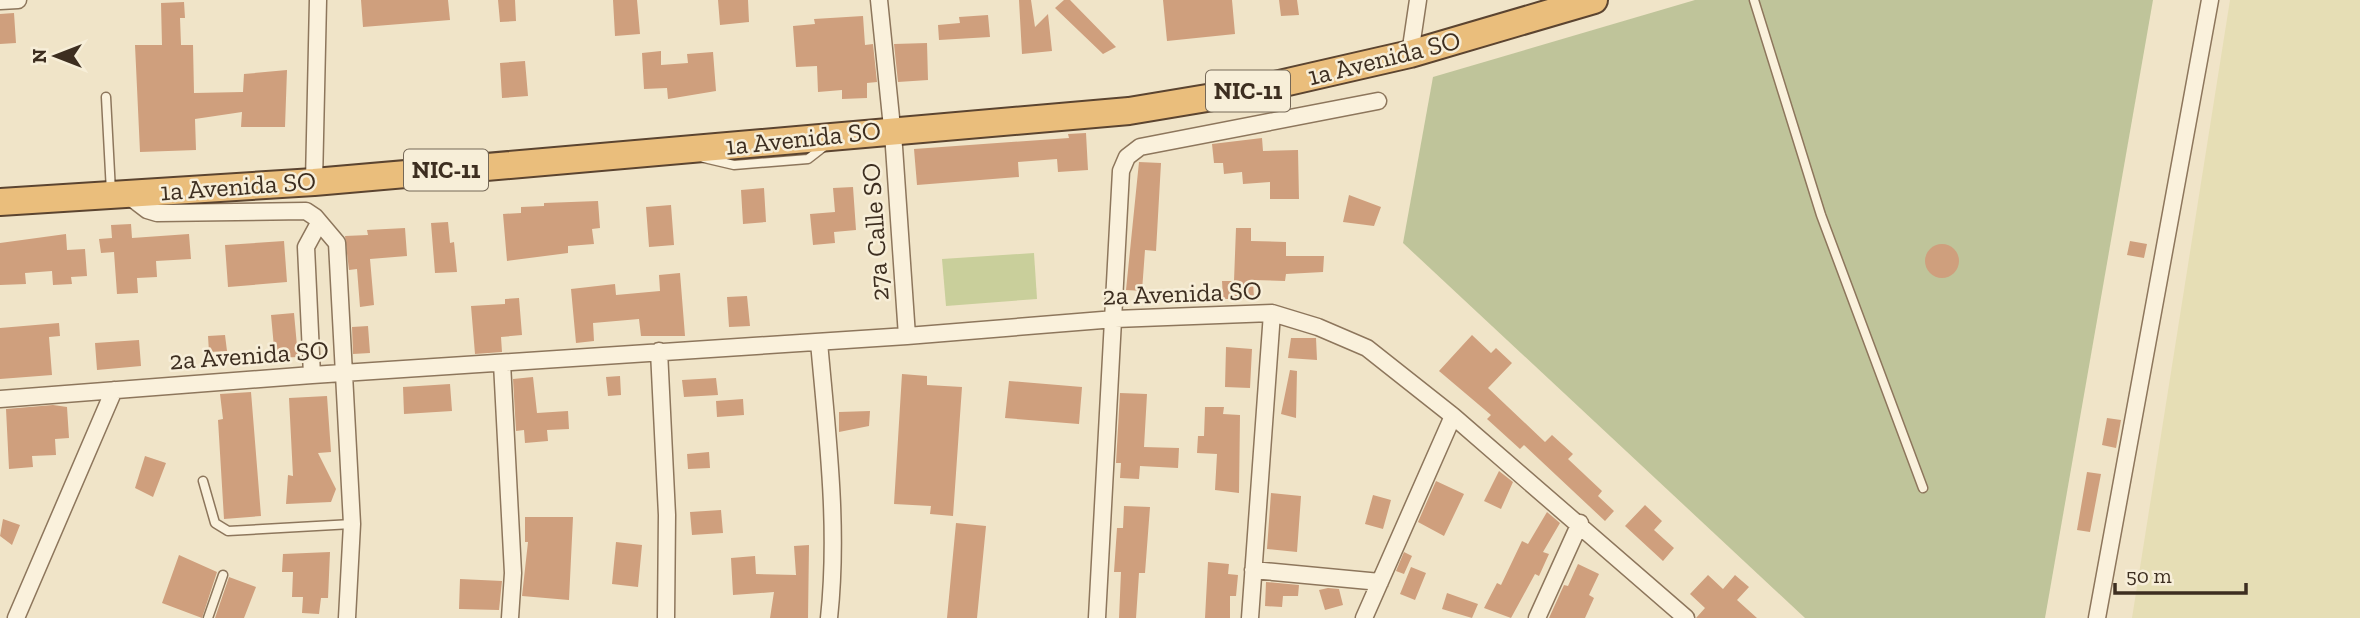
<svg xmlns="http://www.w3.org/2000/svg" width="2360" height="618" font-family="'Zilla Slab',serif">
  <rect width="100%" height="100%" fill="#f0e4c8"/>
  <path fill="#e6deb5" d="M2230 0H2360V618H2132Z"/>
  <path fill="#c9cf9b" d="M1034 253 1037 299 946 306 942 259Z"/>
  <path fill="#bfc49a" d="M1695 0H2153L2045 618H1805L1403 243 1433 77Z"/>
  <path fill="#cf9f7d" d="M361 0H448L450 20 363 27Z
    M498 0H515L516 21 500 22Z
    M613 0H637L640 34 615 36Z
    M718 0H748L749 22 720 25Z
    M1019 0H1031L1035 27 1048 14 1052 51 1022 54Z
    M1064 0H1070L1116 47 1103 54 1055 8Z
    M1163 0H1232L1235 34 1167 41Z
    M1279 0H1297L1299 15 1281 16Z
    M184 2 185 18H180L181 45H193L194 93 243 92 244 74 287 70 285 127H241L242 112 195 119 196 150 140 152 135 45H162L161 3Z
    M14 13 16 43 0 44V14Z
    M988 15 990 37 939 40 938 25 960 23 959 17Z
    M863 16 865 45 873 44 877 82 867 83V98L842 99V90L818 92 817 66 796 67 793 26 815 24 814 19Z
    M927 43 928 80 898 82 894 44Z
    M661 51V65L688 63 687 54 713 52 716 91 668 99 667 88 644 89 642 53Z
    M525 61 528 96 502 98 500 63Z
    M1086 133 1088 170 1058 172 1057 159 1018 162 1019 177 917 185 914 149 1069 138 1068 134Z
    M1262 138 1263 151 1298 150 1299 199H1270V182L1243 184 1242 172 1224 174 1223 163H1214L1212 144Z
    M1139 162 1161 163 1156 251 1145 250 1142 291 1126 290Z
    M853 187 856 230 834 232 835 243 813 245 810 214 835 212 833 188Z
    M764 188 766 222 743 224 741 190Z
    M1349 195 1381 207 1374 226 1343 222Z
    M598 201 600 228 592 229 594 244 568 246V253L507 261 503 214 521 213V207L544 206V203Z
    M671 205 674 245 649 247 646 207Z
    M448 222 450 243 454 242 457 272 435 273 431 223Z
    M131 224 132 238 189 234 191 259 156 261 157 277 137 278 138 293 117 294 114 252 101 253 99 239 112 238 111 225Z
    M405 228 407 256 370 259 374 305 360 307 357 269 349 270 345 236 368 235 367 230Z
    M1236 228H1251V241L1286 242V256H1324L1323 272 1286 274 1285 281 1253 280 1254 299H1223L1222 281H1234Z
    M66 234 67 250 85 249 87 276 71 277 72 284 53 285 52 271 25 273 26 284 0 285V243Z
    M284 241 287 282 228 287 225 245Z
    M2130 241 2147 244 2144 258 2127 255Z
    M1925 261a17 17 0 1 1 34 0a17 17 0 1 1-34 0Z
    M680 273 685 336H641L639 319 593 323 594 341 576 343 571 289 615 284 616 295 660 291 659 275Z
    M747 296 750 326 729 327 727 297Z
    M519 298 522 335 501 337 502 352 475 354 471 306 505 304V299Z
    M294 313 298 357 275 358 271 315Z
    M59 323 60 336 49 337 52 375 0 379V328Z
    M368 326 370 353 353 354 352 327Z
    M225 335 227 351 209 352 208 336Z
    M1472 335 1491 353 1496 348 1512 363 1488 388 1545 442 1552 435 1573 454 1568 459 1602 491 1598 496 1614 511 1605 521 1524 445 1520 449 1487 419 1491 415 1439 371Z
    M1291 338H1316L1317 360 1288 358Z
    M139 340 141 366 97 370 95 343Z
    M1226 347 1252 349 1250 388 1225 387Z
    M1290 370 1297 371 1296 418 1281 414Z
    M902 374 927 376V385L962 387 953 516 930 514 931 506 894 504Z
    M620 376 621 395 608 396 606 377Z
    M533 377 537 413 568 411 569 429 547 430 548 441 525 443 524 430 516 431 513 379Z
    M716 378 718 395 684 397 682 380Z
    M1009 381 1082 387 1079 424 1005 418Z
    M450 384 452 411 404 414 403 387Z
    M251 392 261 516 224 519 218 420 223 419 220 394Z
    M1120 393 1147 394 1144 447 1179 448 1178 468 1140 466 1139 479 1120 478 1121 463H1116Z
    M327 396 331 452 318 453 336 489 331 502 286 504 288 475 293 476 289 398Z
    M743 399 744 415 717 417 716 401Z
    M53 405 67 407 69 438 55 439 56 455 32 456 33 467 9 469 6 409Z
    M1205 407H1224L1223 414 1240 415 1239 493 1215 490 1217 454 1197 453 1198 436H1204Z
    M870 411 869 426 839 432V412Z
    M2107 418 2121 420 2116 448 2102 445Z
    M709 452 710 468 688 469 687 454Z
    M145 456 166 463 153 497 135 488Z
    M1499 471 1513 482 1501 509 1484 501Z
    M2087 472 2101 474 2090 532 2077 530Z
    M1436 481 1464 494 1444 536 1418 522Z
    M1271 493 1301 496 1297 552 1267 549Z
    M1373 495 1391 500 1383 529 1365 524Z
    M1645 505 1662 521 1654 530 1674 548 1663 561 1625 526Z
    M1124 506 1150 507 1145 573H1139L1136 618H1119L1121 572H1114L1117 528H1123Z
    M721 510 723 533 692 535 690 512Z
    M1547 512 1560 523 1543 552 1549 554 1539 576 1535 574 1511 618 1484 608 1497 583 1501 585 1522 541 1528 544Z
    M525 517H573L569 600 522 596 528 542H525Z
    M3 519 20 525 12 545 0 536Z
    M956 523 986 526 977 618H947Z
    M616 542 642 545 638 587 612 584Z
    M809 545 808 618H770L774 592 733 595 731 558 755 556 756 574 796 575 794 546Z
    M330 552 328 598H321L319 614 302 613 303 597H292L293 572H282L283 554Z
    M1404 552 1412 556 1404 574 1396 571Z
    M179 555 217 572 202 618 162 603Z
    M1208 562 1229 564 1228 574 1238 575 1236 596H1230V618H1205Z
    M1578 564 1599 574 1589 595 1594 598 1585 618H1549L1564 585 1568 586Z
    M1411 567 1426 573 1415 600 1400 594Z
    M1708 575 1723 589 1735 575 1749 587 1737 600 1757 618H1696L1705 608 1690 594Z
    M229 577 256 587 244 618H215Z
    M460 579 502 581 499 610 459 609Z
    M1266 582 1299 585 1298 596H1283L1282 607 1265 606Z
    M1328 588 1339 589 1343 605 1325 610 1319 590Z
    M1447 593 1478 604 1472 618 1442 609Z"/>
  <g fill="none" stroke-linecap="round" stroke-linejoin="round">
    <defs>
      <path id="service" d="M1754 0 1821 215 1923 488
        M106 97 111 192
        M704 158 734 165 808 159 826 145
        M203 481 215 523 228 531 352 524
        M208 618 223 575"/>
      <path id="minor" d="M879 0 894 147 907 336
        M0 1 18 0
        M1410 54 1418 0
        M314 182 318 0
        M126 194 147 210 157 213 306 211 315 217 337 243 352 524 347 618
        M819 342C827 433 839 526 829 618
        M659 351 667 515 666 618
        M502 363 513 573 510 618
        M312 375 306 247 319 223
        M0 399 312 375 907 336 1115 319 1272 313 1318 327 1367 348 1453 416 1686 618
        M1253 570 1380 582
        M16 618 114 390
        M1097 618 1121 171 1127 157 1140 147 1378 101
        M1250 618 1272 313
        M1364 618 1453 416
        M1537 618 1580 523
        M2097 618 2210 0"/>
      <path id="trunk" d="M0 202 314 182 1129 111 1249 91 1410 54 1594 0"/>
    </defs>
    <use href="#service" stroke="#8d765c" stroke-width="11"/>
    <use href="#minor" stroke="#8d765c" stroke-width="19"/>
    <use href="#trunk" stroke="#5b4430" stroke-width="30"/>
    <use href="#service" stroke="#faf1dc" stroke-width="8"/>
    <use href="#minor" stroke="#faf1dc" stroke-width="16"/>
    <use href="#trunk" stroke="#eabe7c" stroke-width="26"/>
  </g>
  <g text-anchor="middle" stroke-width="5" stroke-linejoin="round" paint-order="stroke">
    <g fill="#f7eed8" stroke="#756857" stroke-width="2">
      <rect x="1206" y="70.5" width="84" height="41" rx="5"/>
      <rect x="404" y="149.5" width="84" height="41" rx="5"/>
    </g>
    <g font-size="24" font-weight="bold" fill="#3d2e20">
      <text x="1248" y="99">NIC-11</text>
      <text x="446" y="178">NIC-11</text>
    </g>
    <g font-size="26" fill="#3d2e20" stroke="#f7eed8">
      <text transform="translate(1384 58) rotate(-14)" y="9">1a Avenida SO</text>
      <text transform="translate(803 138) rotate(-6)" y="9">1a Avenida SO</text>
      <text transform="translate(238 186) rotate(-4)" y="9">1a Avenida SO</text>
      <text transform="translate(875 232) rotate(-94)" y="9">27a Calle SO</text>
      <text transform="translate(1182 293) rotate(-2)" y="9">2a Avenida SO</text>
      <text transform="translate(249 355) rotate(-4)" y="9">2a Avenida SO</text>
    </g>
  </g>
  <g transform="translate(56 56) rotate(270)" stroke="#f7eed8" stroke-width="5" paint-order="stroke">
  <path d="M0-5L12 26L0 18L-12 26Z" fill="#3d2e20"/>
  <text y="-10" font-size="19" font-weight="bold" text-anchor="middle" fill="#3d2e20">N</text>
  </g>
  <path d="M2115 583v10h131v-10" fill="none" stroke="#3d2e20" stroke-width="3.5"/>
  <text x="2126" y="583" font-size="21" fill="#3d2e20" stroke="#f7eed8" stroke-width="5" paint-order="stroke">50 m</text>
</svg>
